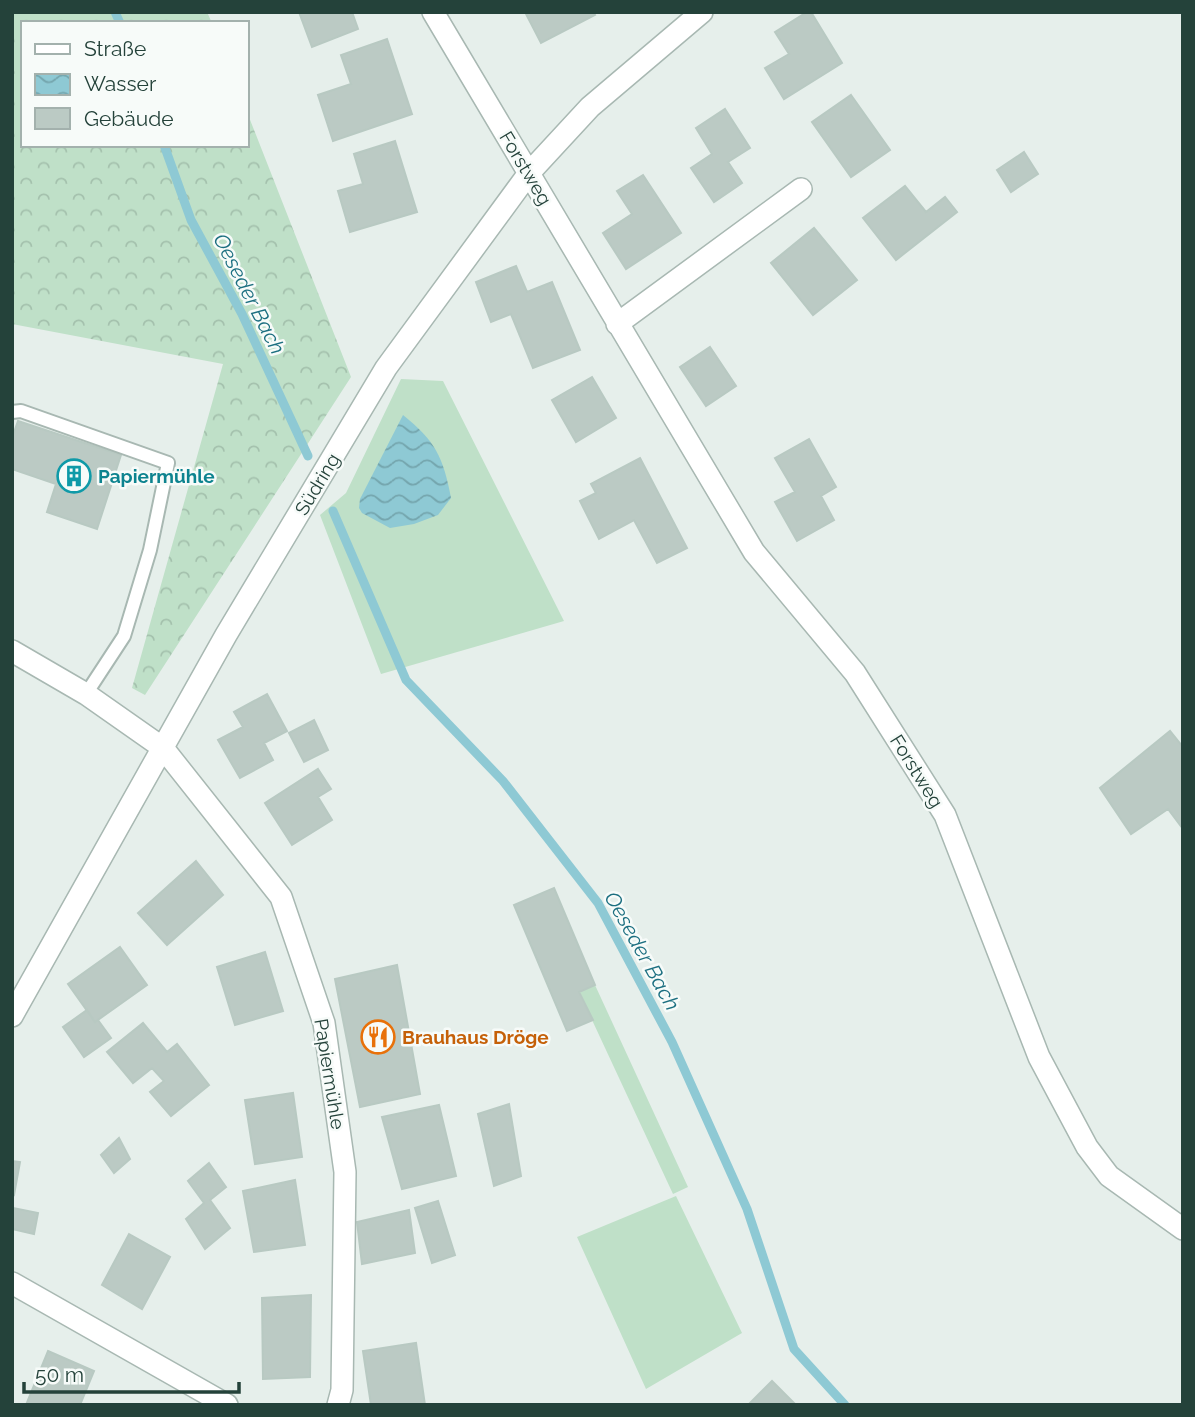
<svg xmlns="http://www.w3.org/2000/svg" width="1195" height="1417" font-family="Raleway,sans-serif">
  <defs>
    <pattern id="forest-crowns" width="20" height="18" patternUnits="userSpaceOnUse" patternTransform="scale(1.75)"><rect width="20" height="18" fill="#bfe0c8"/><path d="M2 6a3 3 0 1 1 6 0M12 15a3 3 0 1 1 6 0" fill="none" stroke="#a4c1ad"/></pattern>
    <pattern id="water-waves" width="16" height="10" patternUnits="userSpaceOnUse" patternTransform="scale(1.75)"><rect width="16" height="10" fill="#8ec9d4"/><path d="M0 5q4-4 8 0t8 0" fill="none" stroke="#74a5ad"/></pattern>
  </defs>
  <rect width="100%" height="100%" fill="#e6efeb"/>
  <path fill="#bfe0c8" d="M401 379 443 381 564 621 381 674 320 515 346 493Z
    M595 985 688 1187 673 1194 579 992Z
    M676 1196 742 1333 646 1389 577 1237Z"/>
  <path fill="url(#forest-crowns)" d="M12 12H207L212 23H23V145H247V112L351 377 145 695 132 688 223 364 12 324Z"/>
  <path fill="url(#water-waves)" d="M403 415C435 441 443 456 451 498L438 515 414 524 390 528 362 513 359 508 360 499Z"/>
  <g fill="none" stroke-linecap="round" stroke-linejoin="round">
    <path stroke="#8ec9d4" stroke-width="9" d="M115 12 120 23
      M164 145 191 220 242 314 308 456
      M333 511 406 680 503 781 598 903 672 1042 747 1209 794 1349 845 1405"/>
  </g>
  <path fill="#bbcac4" stroke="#b8c9c2" stroke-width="2" d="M299 12H352L358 29 312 47Z
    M525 12H593L595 15 541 43Z
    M807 12H811L842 63 784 99 765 68 789 54 775 32Z
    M387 39 412 114 333 141 318 95 351 84 341 55Z
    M851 95 890 150 851 177 812 122Z
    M725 109 750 148 728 162 742 183 714 202 691 168 712 154 696 128Z
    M395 141 417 212 350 232 338 191 363 184 354 154Z
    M1024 152 1038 174 1011 192 997 170Z
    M643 175 681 233 626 269 603 233 632 214 617 191Z
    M905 186 926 212 945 197 957 212 896 260 863 218Z
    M814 228 857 280 813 315 771 263Z
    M516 266 527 292 552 282 580 350 533 368 511 314 491 322 476 282Z
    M710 347 736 386 706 406 680 367Z
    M592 377 616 418 576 442 552 400Z
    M18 421 121 455 97 529 47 512 56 484 12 469V438Z
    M809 439 836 487 821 496 834 520 797 541 775 502 795 492 775 458Z
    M640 458 687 548 657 563 634 520 599 539 580 501 596 493 591 484Z
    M267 694 287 731 264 743 273 760 240 778 218 740 243 727 234 712Z
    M314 720 328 750 304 762 289 733Z
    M1170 731 1183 747V829L1168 809 1131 834 1100 788Z
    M318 769 331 789 318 797 332 820 292 845 265 803Z
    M196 861 223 895 167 945 138 913Z
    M554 888 595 985 579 992 593 1020 567 1031 514 905Z
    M120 947 147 985 95 1022 68 984Z
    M265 952 283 1011 235 1025 217 967Z
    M397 965 420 1094 360 1107 335 979Z
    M87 1010 95 1022 98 1020 111 1038 84 1057 63 1027Z
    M143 1023 167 1052 177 1044 209 1085 171 1116 150 1092 164 1081 152 1068 133 1083 107 1052Z
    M293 1093 302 1157 255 1164 245 1100Z
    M509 1104 521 1176 494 1186 478 1114Z
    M439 1105 456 1176 402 1189 382 1117Z
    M119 1138 130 1159 114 1173 101 1155Z
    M12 1161 20 1162 14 1195 12 1194Z
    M209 1163 226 1187 210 1200 230 1228 205 1249 186 1219 204 1203 188 1181Z
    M295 1180 305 1245 254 1252 243 1191Z
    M438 1201 455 1255 432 1263 415 1208Z
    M13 1208 38 1213 34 1234 12 1229Z
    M409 1210 415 1253 362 1264 357 1222Z
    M129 1234 170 1257 142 1309 102 1285Z
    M311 1295 310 1377 263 1379 262 1298Z
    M416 1343 425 1405H371L363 1351Z
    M48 1351 94 1371 80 1405H26Z
    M772 1381 796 1405H748Z"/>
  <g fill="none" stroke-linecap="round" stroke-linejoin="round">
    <defs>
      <path id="lane" d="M12 412 21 411 168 463 150 550 124 636 86 694"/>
      <path id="street" d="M433 12 754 552 855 673 945 815 1039 1057 1087 1147 1109 1176 1183 1229
        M617 324 801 189
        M12 651 86 694 163 748 281 897 324 1023 345 1172 342 1390 338 1405
        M12 1016 226 635 386 368 529 173 590 107 702 12
        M12 1283 227 1405"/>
    </defs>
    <use href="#lane" stroke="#a8b8b2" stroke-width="16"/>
    <use href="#street" stroke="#a8b8b2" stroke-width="24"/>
    <use href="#lane" stroke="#fff" stroke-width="12"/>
    <use href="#street" stroke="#fff" stroke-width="21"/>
  </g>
  <defs>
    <symbol id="building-ring" viewBox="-11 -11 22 22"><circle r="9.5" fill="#f7fbf9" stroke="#0f9aa8" stroke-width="1.5"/><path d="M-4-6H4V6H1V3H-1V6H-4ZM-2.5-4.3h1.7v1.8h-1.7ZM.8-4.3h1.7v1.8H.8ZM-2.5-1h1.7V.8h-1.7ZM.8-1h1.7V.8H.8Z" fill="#0f9aa8"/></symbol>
    <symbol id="restaurant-ring" viewBox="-11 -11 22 22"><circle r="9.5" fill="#f7fbf9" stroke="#e8710a" stroke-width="1.5"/><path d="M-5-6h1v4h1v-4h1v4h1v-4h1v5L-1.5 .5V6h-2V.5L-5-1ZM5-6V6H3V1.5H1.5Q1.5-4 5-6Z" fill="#e8710a"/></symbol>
  </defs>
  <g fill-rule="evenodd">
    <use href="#building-ring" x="55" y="457" width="38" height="38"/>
    <use href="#restaurant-ring" x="359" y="1018" width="38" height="38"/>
  </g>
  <g text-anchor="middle" stroke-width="5" stroke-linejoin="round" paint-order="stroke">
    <g font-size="19" fill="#24423a" stroke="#f7fbf9">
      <text transform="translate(526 168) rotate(59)" y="7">Forstweg</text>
      <text transform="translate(317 484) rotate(-59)" y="7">Südring</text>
      <text transform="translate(917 771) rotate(58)" y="7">Forstweg</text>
      <text transform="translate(330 1074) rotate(81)" y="7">Papiermühle</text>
    </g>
    <g font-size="19" font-weight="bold" fill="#0d838f" stroke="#f7fbf9" text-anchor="start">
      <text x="98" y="483">Papiermühle</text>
    </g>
    <g font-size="19" font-weight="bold" fill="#c56008" stroke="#f7fbf9" text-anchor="start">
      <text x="402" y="1044">Brauhaus Dröge</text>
    </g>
    <g font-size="21" font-style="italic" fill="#1c6f80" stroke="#f7fbf9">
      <text transform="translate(249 294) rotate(63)" y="7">Oeseder Bach</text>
      <text transform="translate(642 951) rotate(61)" y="7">Oeseder Bach</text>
    </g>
  </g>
  <rect width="1195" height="1417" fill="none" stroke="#24423a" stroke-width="28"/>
  <rect x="21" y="21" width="228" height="126" fill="#f7fbf9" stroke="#a3b1ad" stroke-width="2"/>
  <rect x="35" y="44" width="35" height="10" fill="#ffffff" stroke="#a3b1ad" stroke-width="2"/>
  <text x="84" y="56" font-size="21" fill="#24423a">Straße</text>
  <rect x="35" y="74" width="35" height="21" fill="url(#water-waves)" stroke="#a3b1ad" stroke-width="2"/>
  <text x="84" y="91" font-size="21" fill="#24423a">Wasser</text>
  <rect x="35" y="108" width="35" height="21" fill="#bbcac4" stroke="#a3b1ad" stroke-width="2"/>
  <text x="84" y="126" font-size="21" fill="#24423a">Gebäude</text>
  <path d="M24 1382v10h215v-10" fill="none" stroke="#24423a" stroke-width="3.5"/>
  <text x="35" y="1382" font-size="21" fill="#24423a" stroke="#f7fbf9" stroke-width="5" paint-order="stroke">50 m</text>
</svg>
